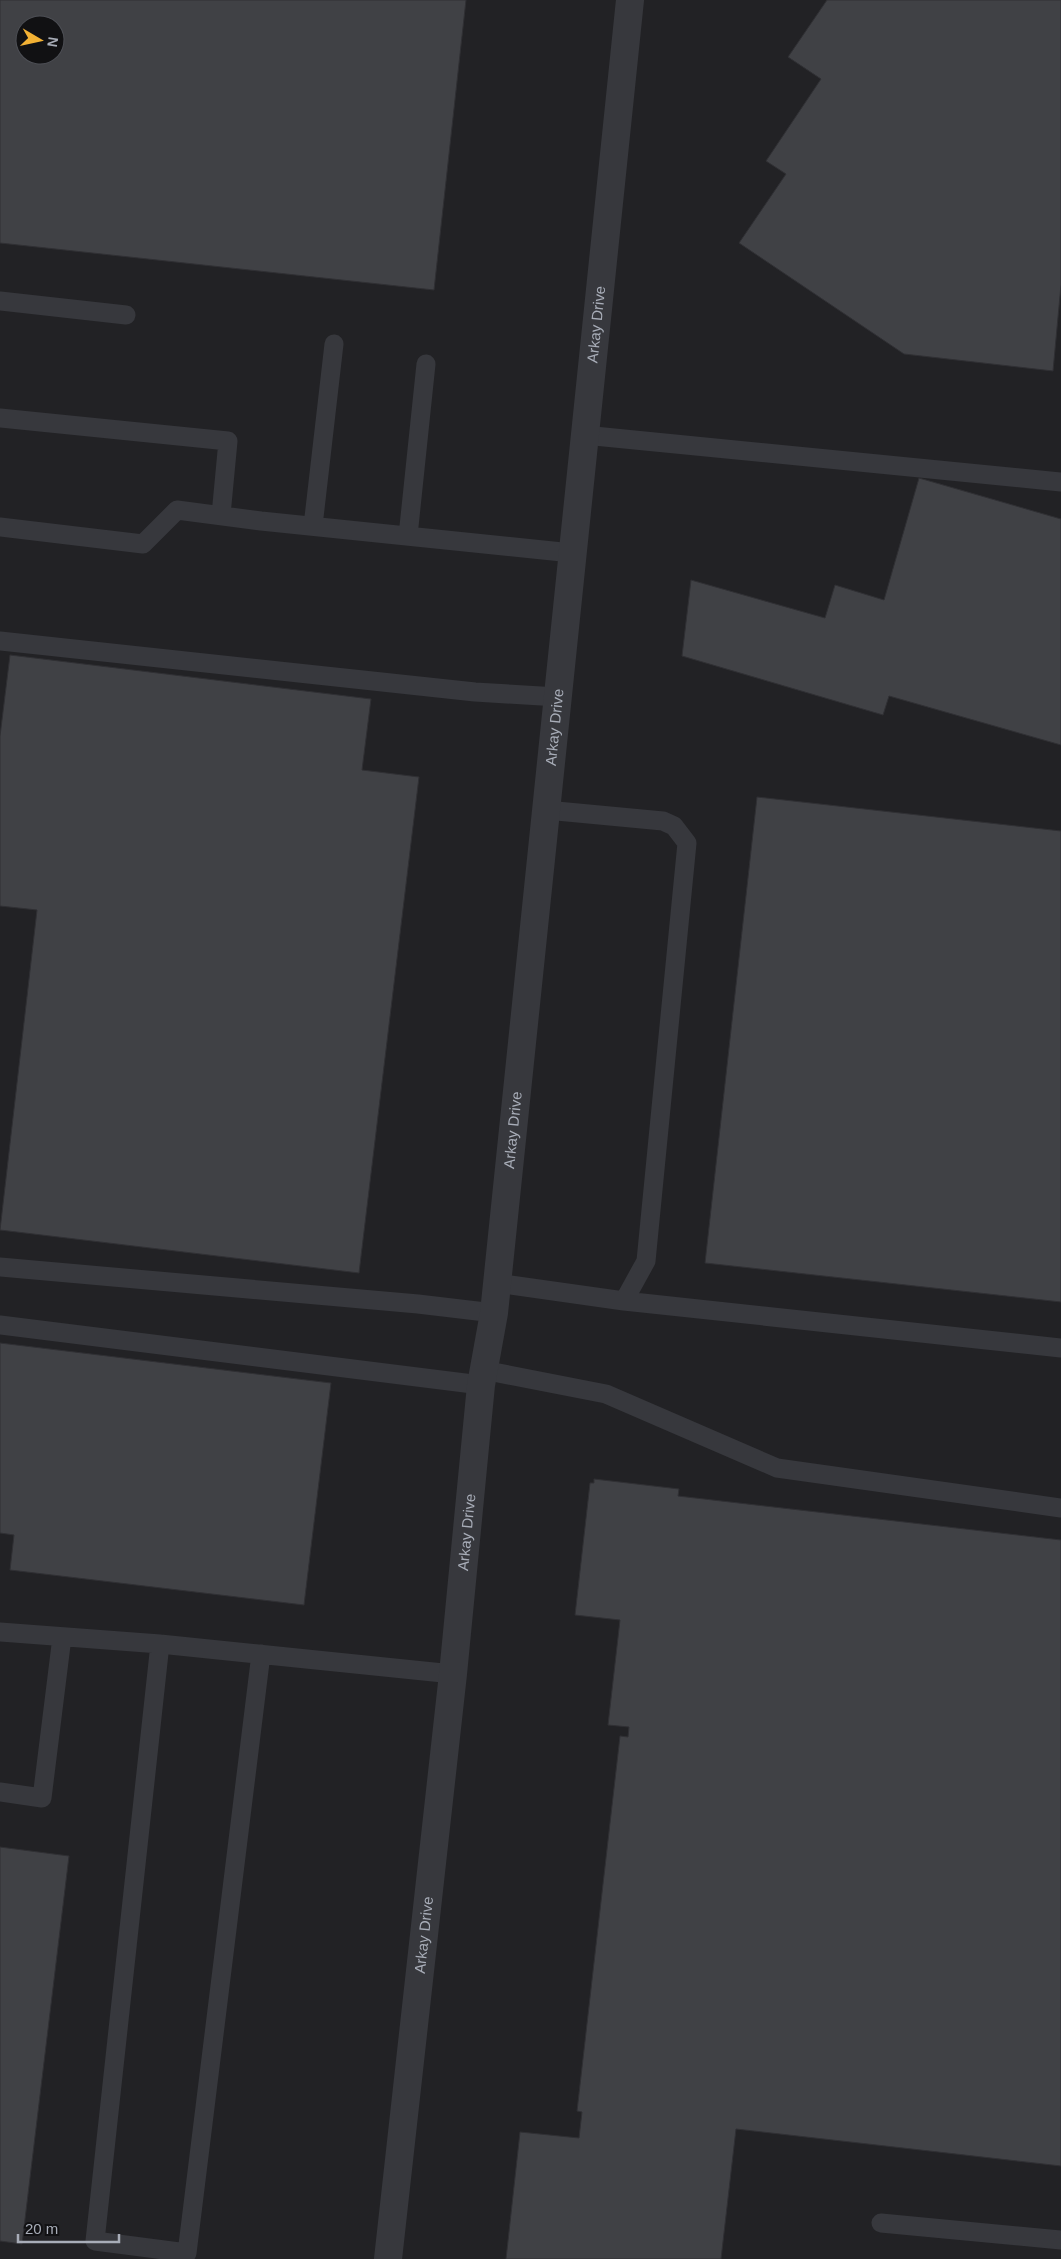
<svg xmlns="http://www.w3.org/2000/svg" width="1061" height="2259" font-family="Arial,sans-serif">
  <rect width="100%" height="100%" fill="#161618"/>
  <path fill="#222225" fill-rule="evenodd" d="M0 0H1061V2259H0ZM25 25H55V55H25Z"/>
  <path fill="#404145" stroke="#303034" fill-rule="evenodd" d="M0 0H466L434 290 0 243ZM25 25H55V55H25Z
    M827 0H1061V285L1053 371 904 354 739 243 786 174 766 161 821 79 788 57Z
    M919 478 1061 519V745L889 696 883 715 682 656 691 580 825 618 835 585 884 600Z
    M10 655 371 699 362 770 419 777 359 1273 0 1230 37 910 0 906V736Z
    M757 797 1061 831V1302L705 1263Z
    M0 1343 331 1383 304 1605 10 1570 14 1535 0 1533Z
    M594 1479 679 1489 678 1496 1061 1540V2166L736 2129 721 2259H506L520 2132 579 2138 582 2112 577 2111 620 1736 628 1737 629 1727 608 1725 620 1620 575 1615 590 1483H594Z
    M0 1847 69 1856 22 2244 0 2241Z"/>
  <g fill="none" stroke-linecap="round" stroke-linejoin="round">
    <path stroke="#37383d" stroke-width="19" d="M0 301 126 315
      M0 418 228 441 221 515
      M584 435 1061 482
      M313 526 334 344
      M0 527 143 544 177 510 261 521 572 553
      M408 536 426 364
      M0 641 475 692 558 697
      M546 810 663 821 674 826 687 843 646 1261 624 1301
      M0 1267 418 1304 494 1313
      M497 1283 624 1301 1061 1348
      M0 1325 481 1385
      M483 1370 606 1394 777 1468 1061 1508
      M0 1632 160 1644 453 1674
      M160 1644 95 2241 187 2253 261 1654
      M0 1792 42 1798 62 1637
      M881 2223 1061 2240"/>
    <path stroke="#37383d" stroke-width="28" id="s1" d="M388 2259 453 1674 481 1385 494 1313 630 0"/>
  </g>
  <g text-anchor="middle" stroke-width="4" stroke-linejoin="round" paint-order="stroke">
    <g font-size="15" fill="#a8adb8" stroke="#111113">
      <text dy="5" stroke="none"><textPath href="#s1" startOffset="1946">Arkay Drive</textPath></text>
      <text dy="5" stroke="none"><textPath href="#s1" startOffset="1541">Arkay Drive</textPath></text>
      <text dy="5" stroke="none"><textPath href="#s1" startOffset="1136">Arkay Drive</textPath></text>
      <text dy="5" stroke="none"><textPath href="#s1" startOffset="731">Arkay Drive</textPath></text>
      <text dy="5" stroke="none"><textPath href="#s1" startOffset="326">Arkay Drive</textPath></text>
    </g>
  </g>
  <g transform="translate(40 40) rotate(99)"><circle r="24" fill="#111113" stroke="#4d4f55"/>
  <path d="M0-4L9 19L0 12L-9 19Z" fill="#f2b134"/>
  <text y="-8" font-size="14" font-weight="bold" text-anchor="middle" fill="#a8adb8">N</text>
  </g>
  <path d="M18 2234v8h101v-8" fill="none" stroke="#a8adb8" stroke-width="2.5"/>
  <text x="25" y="2234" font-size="15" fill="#a8adb8" stroke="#111113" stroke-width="4" paint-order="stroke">20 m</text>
</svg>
